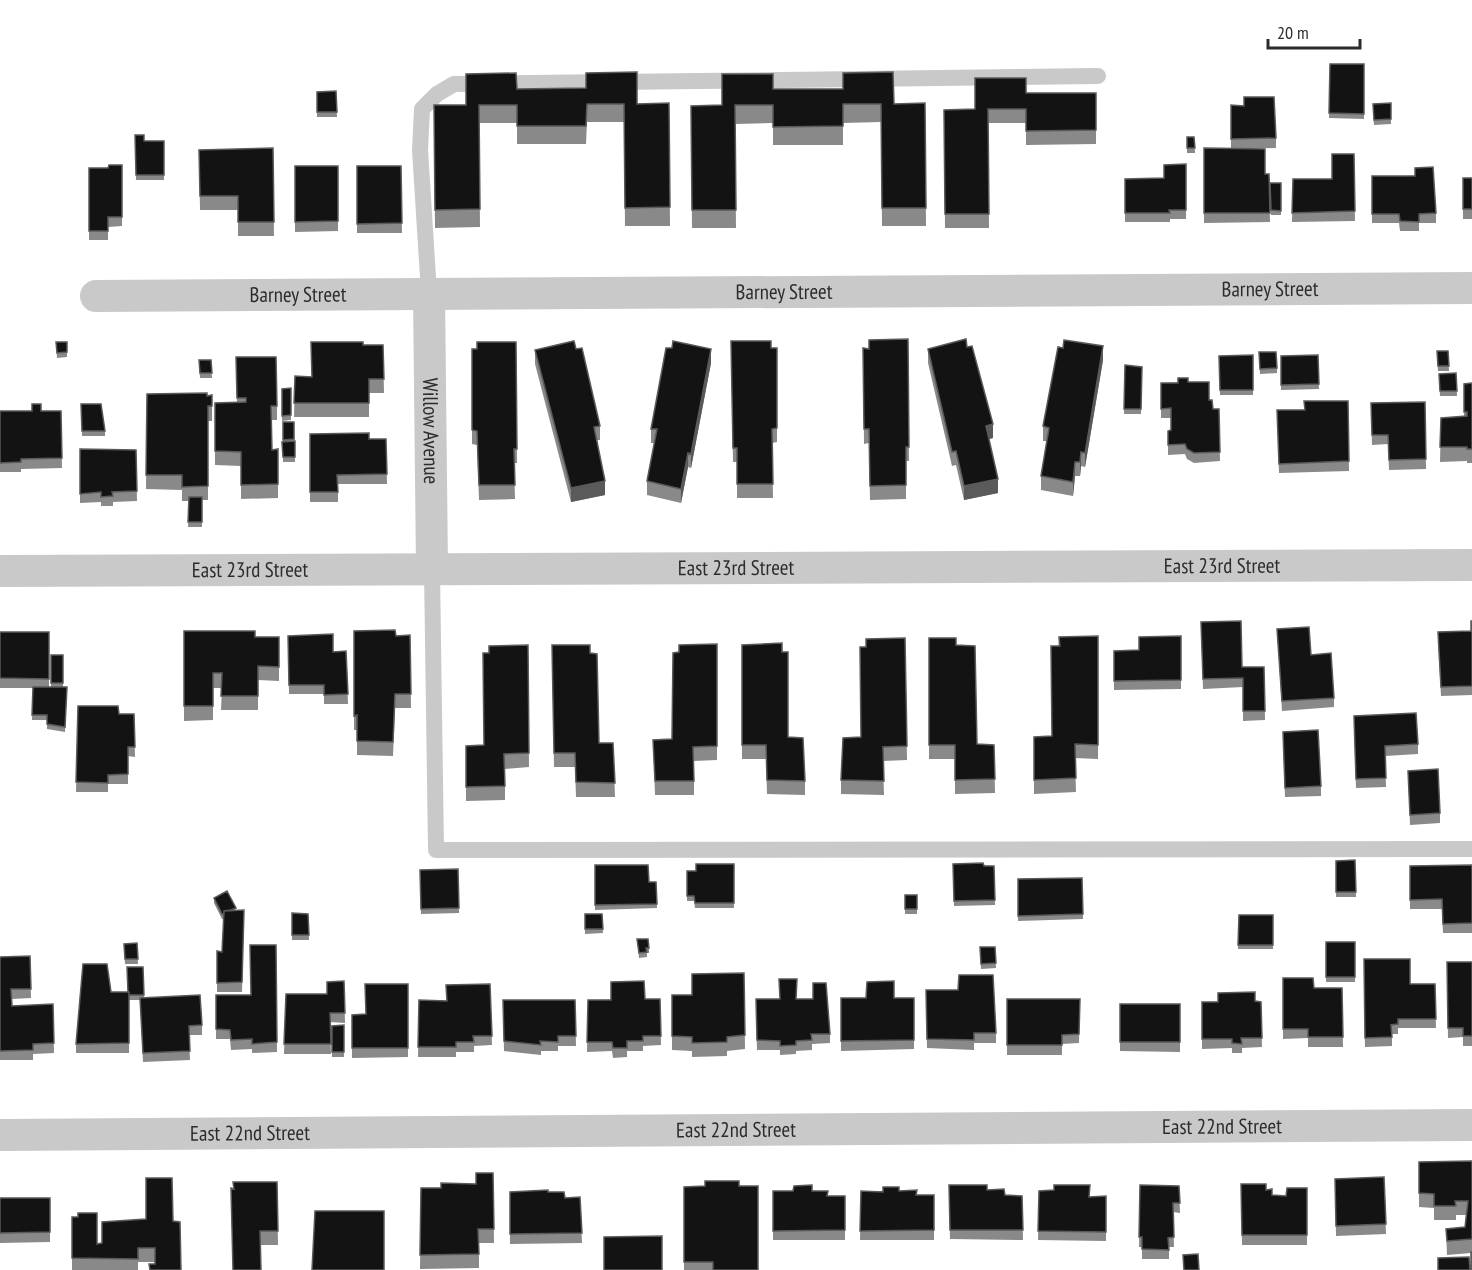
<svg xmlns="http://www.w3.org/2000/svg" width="1472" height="1270" font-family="'PT Sans Narrow',sans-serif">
  <rect width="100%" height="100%" fill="#fff"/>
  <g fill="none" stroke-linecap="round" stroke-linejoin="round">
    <path stroke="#c9c9c9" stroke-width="16" d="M429 293 420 150 422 109 437 94 454 84 1098 76
      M432 569 436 850 1472 849"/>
    <g stroke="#c9c9c9" stroke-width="32">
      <path id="s1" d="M429 293 432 569"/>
      <path id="s2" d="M96 296 1472 288"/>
      <path id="s3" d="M0 571 1472 565"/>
      <path id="s4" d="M0 1135 1472 1125"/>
    </g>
  </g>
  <path fill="#898989" d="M1330 64H1364V119L1329 118Z
    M517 89 637 104 669 103 670 226H625L624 122H587L586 144H517V123H479L480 227 435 228 434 105H466Z
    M773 89 894 104 925 103 926 226H882L881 122 843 123V145H773V123L735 124 736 228H692L691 106 722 105Z
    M336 91 337 117H317V92Z
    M1026 93H1096V144L1026 145V123H988L989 228H945L944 110 975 109Z
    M1391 103V124L1374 125 1373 109Z
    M1231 105 1276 138V148L1241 149 1265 174H1269L1270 222 1204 223V148H1231Z
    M135 135 144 141H164V180H136Z
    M1187 137H1194L1195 153H1187Z
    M273 148 274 236H238V210H200L199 150Z
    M1354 154 1355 221 1292 222 1293 179H1332Z
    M1186 164V219H1170V222H1125V179L1164 178Z
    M122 165V226L108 227V240H89V168H108Z
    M295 166H338V231L295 232Z
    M357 166H401L402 233H357Z
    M1372 176 1436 213V223H1419V231H1400L1399 223H1372Z
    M1463 178H1472V219H1463Z
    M1270 183H1281V215H1271Z
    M908 339 909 461H906V499L870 500 869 443 864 444 863 348 869 349Z
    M731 341 771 348H777V442L772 443 773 498H737V462H733Z
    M56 342H67V357L57 358Z
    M516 342 517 463H514L515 499 479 500 477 445 472 444V349Z
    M363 345H383L384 393H369V417H294L295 376 311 377Z
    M967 347 993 438 989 439 998 493 964 500 956 465 952 466 928 363V349Z
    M535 350 600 426V440H597L605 495 571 502 535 364Z
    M1437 351H1448L1449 371H1438Z
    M1259 352 1277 368V373L1260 374Z
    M1253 355V395H1220L1219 356Z
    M1318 355 1319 389 1281 390V356Z
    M236 357 277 406V420H272V450L278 449V498L241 499V466L215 465V403L237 402Z
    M211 360 212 378H200L199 365Z
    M1103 360 1085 467 1081 466 1080 476H1075L1073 496 1041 490V476L1047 441H1043V426Z
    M711 363 691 468 688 467 681 503 647 495V481L654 443H651V429Z
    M1125 365 1142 367 1141 414H1124Z
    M1456 373 1457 396H1440L1439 374Z
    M1188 382 1209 400 1213 409H1219L1220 461 1194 463 1187 459 1185 454 1168 455V431L1171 430V418H1161V383Z
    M1472 383V463H1467V461L1440 462 1441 418 1464 416V384Z
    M291 388V420L282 421V389Z
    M147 394 212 395V421H208V500H202V527H188L189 501H182V490L146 489Z
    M1304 401H1348L1349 471 1279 473 1277 410H1304Z
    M1425 402 1426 469 1389 470 1388 444 1372 445 1371 403Z
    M81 404 105 431V436H82Z
    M0 411H61L62 468 21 469V472H0Z
    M283 422H294L295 462H283Z
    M310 434 369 439H386L387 484H338V502H310Z
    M80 449 136 450 137 501 113 502V506H101V502L80 503Z
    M1471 621H1472V695L1441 696 1438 642 1471 631Z
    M1201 622 1242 667H1264L1265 720 1243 721V687L1203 689Z
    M1277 629 1311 655 1334 698V707L1282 711Z
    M184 631 255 637H279V681L258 680V710H221L222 688H213V720L184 721Z
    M354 631 396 636 410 635 411 708H395L393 756 357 755V730H354Z
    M0 632H49V687H51V655H63V687H67L65 732 47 729V720H32L33 688H0Z
    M288 636 333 652 346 651 348 704H324V694H289Z
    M1098 636V759L1075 758 1076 792 1034 794V737L1052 736 1059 637Z
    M1181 636V689L1114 690V651L1139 650Z
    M905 638 907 760 883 761 884 795 841 794V780L861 737 866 647Z
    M929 638 956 645 977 744 994 745 995 793 955 794V759H929Z
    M717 644V760L694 761V795H655L653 740 672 739 679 652Z
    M528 645 529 767 505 769V800L466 801V746L484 745 489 653Z
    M552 645 599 743H613L615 797H576L575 767H554Z
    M742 645 782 652 788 737 805 781V795L767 794 766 759H742Z
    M78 706 119 714H134L135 757 128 756V784H108V792H76Z
    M1354 726 1418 744V754L1385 756 1386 787 1356 788Z
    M1283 742 1321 786V796L1285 797Z
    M1408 771 1440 813V823L1410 825Z
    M1355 860 1356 897H1336V861Z
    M734 864V908H695L694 901H687V871H696Z
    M953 864 994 866 995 905 954 906Z
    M595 865 649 882H656L657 908 595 910Z
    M1472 865V933H1443L1442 909H1410V866Z
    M458 869 459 913 421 914 420 870Z
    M1082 878 1083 919 1018 921V879Z
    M905 895H917V914H905Z
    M214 898 236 910H244L242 992H217V951L222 952 224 919H222L214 903Z
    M292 913 308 914 309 940H292Z
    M585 914H602L603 933 585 934Z
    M1239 915H1273V949H1238Z
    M637 939 649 948V953H647V957L639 958Z
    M1326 942H1355V982H1326Z
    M137 943 138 964H125L124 949Z
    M276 945 277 1052 252 1053V1049L231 1050 230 1039H216V995H251Z
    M980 947H995L996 968 981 969Z
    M30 956 31 998 12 999V1006L53 1004 54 1053 33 1054V1060H0V957Z
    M1364 959 1410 984H1435L1436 1028H1398V1034H1392V1046L1365 1047Z
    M1447 962H1472V1046H1463V1037L1448 1038Z
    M143 967 144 998 202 1025V1035H189L190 1060 143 1062 140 1000H129V1053H76V1044L111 992H127Z
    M744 973 745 1049 727 1051V1056L692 1057V1051L672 1050V995H692Z
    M1283 978 1314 988H1342L1343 1047H1308V1038L1283 1039Z
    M344 981 345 1023 330 1022 331 1054H284L286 994H327Z
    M408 984V1057L352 1058V1015L366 1014Z
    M490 984 492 1045 474 1046V1052H456V1057H418L419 1000 447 1001 446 985Z
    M926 990 996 1033V1043H974V1050L927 1048Z
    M841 998H914V1049L841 1051Z
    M660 999 661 1045 643 1046V1051H627V1057L613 1058 612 1051 587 1052 588 1000Z
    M756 999H796L830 1034V1043L812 1044V1050L796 1051V1054L780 1055V1050H757Z
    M1007 999H1080L1079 1043 1062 1044V1055H1007Z
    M503 1000H575L576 1046H558V1051H541V1055L504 1051Z
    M1255 1001 1261 1002 1262 1047 1242 1048V1053H1232V1048L1202 1049V1002Z
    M1120 1004H1180V1052L1120 1051Z
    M344 1025V1057H332V1026Z
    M1472 1161V1270L1471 1253 1447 1255 1446 1229 1465 1227 1466 1215H1456V1220H1434V1208L1419 1207V1162Z
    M493 1173 494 1243H479V1268L420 1269 421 1188H441L476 1184Z
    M1384 1177 1386 1234 1336 1236 1335 1179Z
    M277 1182 278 1245H261L233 1189Z
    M1241 1184 1266 1190 1272 1195 1286 1196 1307 1188V1245H1242Z
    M949 1185 987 1190 1005 1195 1022 1196 1023 1240 950 1239Z
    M1140 1185 1179 1186 1180 1213 1173 1212 1174 1247H1169V1259H1142V1247H1139Z
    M739 1186 758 1270H684V1187Z
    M773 1191H812L828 1196H845V1240H773Z
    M861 1191H899L917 1195H934V1240H860Z
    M1039 1191 1090 1197 1106 1196V1241L1038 1240Z
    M510 1192H548L565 1198 580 1197 582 1243 510 1244Z
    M0 1198H50V1242L0 1243Z
    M72 1217H78L97 1244 102 1243 173 1221 155 1264V1262H138V1270H72Z"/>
  <path fill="#5a5a5a" d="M1103 346V360L1085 467V453Z
    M711 349V363L691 468V454Z
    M993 424V438L986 440V426Z
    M1081 452V466L1080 476V462Z
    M688 453V467L681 503V489Z
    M1075 462V476L1073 496V482Z
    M998 479V493L964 500V486Z
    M605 481V495L571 502V488Z"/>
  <path fill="#131313" stroke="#5a5a5a" stroke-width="1.5" d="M1330 64H1364V114L1329 113Z
    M637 72V104L669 103 670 207 625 208 624 104H587L586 126H517V105H479L480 209 435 210 434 105H466V74L516 73 517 89 586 88V73Z
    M893 72 894 104 925 103 926 208H882L881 104H843V126L773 127V105H735L736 210H692L691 106 722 105V74H773V89H843V73Z
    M975 78H1026V93H1096V130L1026 131V109H988L989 214H945L944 110 975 109Z
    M336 91 337 112H317V92Z
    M1244 97H1274L1276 138 1231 139V105L1244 106Z
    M1391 103V119L1374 120 1373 104Z
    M135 135H144V141H164V175H136Z
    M1187 137H1194L1195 148H1187Z
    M273 148 274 222H238V196H200L199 150Z
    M1204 148 1265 149V174H1269L1270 213H1204Z
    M1332 154H1354L1355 211 1292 213 1293 179H1332Z
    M1186 164V210H1169L1170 213H1125V179L1164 178V165Z
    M109 165H122V217H108V231H89V168H108Z
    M295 166H338V221L295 222Z
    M357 166H401L402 223 357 224Z
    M1433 167 1436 213 1419 214V222L1400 221 1399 214H1372V176H1415V168Z
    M1463 178H1472V209H1463Z
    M1270 183H1281V211L1271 210Z
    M908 339 909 447H906V485L870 486 869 429H864L863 348 869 349V340Z
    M966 339 967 347 972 346 993 424 986 426 998 479 964 486 956 451 952 452 928 349Z
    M1064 340 1103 346 1085 453 1081 452 1080 462H1075L1073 482 1041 476 1049 428 1043 426 1058 347 1063 348Z
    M574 341 576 349 582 348 600 426 594 427 605 481 571 488 535 350Z
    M673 341 711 349 691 454 688 453 681 489 647 481 657 429H651L666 348H672Z
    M731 341H771V348H777V428L772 429 773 484H737V448H733Z
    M56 342H67V352L57 353Z
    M311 342H363V345H383L384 379H369V403H294L295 376 312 377Z
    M477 342H516L517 449H514L515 485H479L477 431 472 430V349H477Z
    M1437 351H1448L1449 366H1438Z
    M1259 352H1276L1277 368 1260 369Z
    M1253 355V390H1220L1219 356Z
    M1318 355 1319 384 1281 385V356Z
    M236 357H276L277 406H271L272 450 278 449V484L241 485V452L215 451V403L246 402V398H237Z
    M199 360H211L212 373H200Z
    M1125 365 1142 367 1141 409H1124Z
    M1456 373 1457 391H1440L1439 374Z
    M1178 378H1188V382H1209V400H1212L1213 409H1219L1220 452 1194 453 1187 449 1185 444 1168 445V431L1171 430V408L1161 409V383H1178Z
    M1472 383V449H1467V447H1440L1441 418 1467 416V412H1464V384Z
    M291 388V415L282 416V389Z
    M207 393V396L212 395V406H208V486L182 487V475H146L147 394Z
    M1304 401H1348L1349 461 1279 464 1277 410H1305Z
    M1425 402 1426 459 1389 460 1388 435H1372L1371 403Z
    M32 404H41V411H61L62 458 21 459V462L0 463V411H32Z
    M81 404H101L105 431H82Z
    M283 422H294V439L283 440Z
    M369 433V439H386L387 474 337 475 338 492H310V434Z
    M295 441V457H283L282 442Z
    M80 449 136 450 137 491 112 492 113 496 101 497V492L80 494Z
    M189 497H202V522H188Z
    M1241 621 1242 667H1264L1265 711H1243V678L1203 679 1201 622Z
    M1471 621H1472V686L1441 687 1438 632 1471 631Z
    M1309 627 1311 655 1331 653 1334 698 1282 701 1277 629Z
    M395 630 396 636 410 635 411 694H395L393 742 357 741V715L354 716V631Z
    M184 631H255V637H279V667L258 666V696H221L222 673H213V706H184Z
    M0 632H49V679L0 678Z
    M333 634V652L346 651 348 694 324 695V685H289L288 636Z
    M1098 636V745L1075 744 1076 778 1034 780V737L1052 736 1051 646H1060L1059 637Z
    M1181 636V680L1114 681V651L1139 650V637Z
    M905 638 907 746 883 747 884 781 841 780 843 738 861 737 860 647H866V639Z
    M929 638H956V645L975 646 977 744 994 745 995 779 955 780V745H929Z
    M782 643V652H788V737L803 738 805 781 767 780 766 745H742V645Z
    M717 644V746L693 747 694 781H655L653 740 672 739 673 653 679 652V645Z
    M528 645 529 753 504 754 505 786 466 787V746L484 745 483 653H489V646Z
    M552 645H590V653L597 654 599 743H613L615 783 576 782 575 753H554Z
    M51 655H63V683H51Z
    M33 687H67L65 727 47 724V715H32Z
    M78 706H118L119 714H134L135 747H128V774L108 775V783L76 782Z
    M1416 713 1418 744 1385 746 1386 778 1356 779 1354 716Z
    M1318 730 1321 786 1285 788 1283 732Z
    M1438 769 1440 813 1410 815 1408 771Z
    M1355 860 1356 892H1336V861Z
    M983 863 984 866H994L995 900 954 901 953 864Z
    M696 864H734V903H695L694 896H687V871H696Z
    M595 865H648L649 882H656L657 904 595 905Z
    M1472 865V923L1443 924 1442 899 1410 900V866Z
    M458 869 459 908 421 909 420 870Z
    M1082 878 1083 914 1018 916V879Z
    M227 891 236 908 231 910 224 911V914H222L214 898Z
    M905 895H917V909H905Z
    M244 910 242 982 217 983V951L222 952 224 911Z
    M292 913 308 914 309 935H292Z
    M585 914H602L603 929H585Z
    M1239 915H1273V945H1238Z
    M637 939H648L649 948H646L647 952 639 953Z
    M1326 942H1355V977H1326Z
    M137 943 138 959H125L124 944Z
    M250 945H276L277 1042 252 1044V1039L231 1040 230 1030 216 1029V995H251Z
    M980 947H995L996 963 981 964Z
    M30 956 31 989H11L12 1006 53 1004 54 1043 33 1044V1050L0 1051V957Z
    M1364 959H1410V984H1435L1436 1019H1398V1024L1391 1025 1392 1037 1365 1038Z
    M1447 962H1472V1036H1463V1028H1448Z
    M83 964H107L111 992H129V1043L76 1044Z
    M127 967H143L144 995H129V992H128Z
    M744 973 745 1035 727 1037V1042L692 1043V1037L672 1036V995H692V974Z
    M959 975H993L996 1033H974V1040L927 1039 926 990H958Z
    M1283 978H1313L1314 988H1342L1343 1037H1308V1029H1283Z
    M779 979H797L796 999H813V983H826L830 1034H811L812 1040 796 1041V1045L780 1046V1041L757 1040 756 999H780Z
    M344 981 345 1013H330L331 1044H284L286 994H327V982Z
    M644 981 645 999H660L661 1036H643V1041H627V1048H613L612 1042H587L588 1000H611V982Z
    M894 981V998H914V1040L841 1041V998H866L867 982Z
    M365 984H408V1048H352V1015L366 1014Z
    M490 984 492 1036H473L474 1042H456V1047H418L419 1000 447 1001 446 985Z
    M1255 992V1001L1261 1002 1262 1038H1241L1242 1044 1232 1043V1039H1202V1002H1218V993Z
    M200 995 202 1025 189 1026 190 1051 143 1053 140 998Z
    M1007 999H1080L1079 1034 1062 1035V1045H1007Z
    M503 1000H575L576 1036H558V1042L540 1041 541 1045 504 1041Z
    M1120 1004H1180V1042H1120Z
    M344 1025V1052H332V1026Z
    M1472 1161V1239L1447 1241 1446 1229 1465 1227 1468 1201H1455L1456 1206H1434V1194L1419 1193V1162Z
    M476 1173H493L494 1229H478L479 1254 420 1255 421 1188H441V1183L476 1184Z
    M1384 1177 1386 1224 1336 1226 1335 1179Z
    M146 1178H172L173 1221 180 1222 181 1270H150L149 1264H155V1248H138V1259L72 1258V1217H78V1213H97V1244L102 1243V1222L146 1219Z
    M705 1181H739V1186H758V1270H713V1262H684V1187L705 1186Z
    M233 1182H277L278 1231H260L261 1270H233L231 1188 234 1189Z
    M1241 1184H1266V1190L1272 1189V1195L1286 1196 1287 1188H1307V1235H1242Z
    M812 1185V1191H828L827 1196H845V1230L773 1231V1191H793L794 1186Z
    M949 1185H987V1190L1004 1189 1005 1195 1022 1196 1023 1230H950Z
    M1054 1185H1090L1089 1197 1106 1196V1232L1038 1231 1039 1191 1054 1190Z
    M1140 1185 1179 1186 1180 1203H1173L1174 1237 1168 1238 1169 1250 1142 1249V1237H1139Z
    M883 1187H899V1191L917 1190 916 1195H934V1230L860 1231 861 1191 883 1192Z
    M548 1190V1192H564L565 1198 580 1197 582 1233 510 1234V1192Z
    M0 1198H50V1232L0 1233Z
    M315 1211H384V1270H312Z
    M662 1236V1270H604V1237Z
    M1471 1252H1472V1270H1471Z
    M1198 1254 1199 1270H1184L1183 1255Z
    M1469 1257 1470 1270H1438V1258Z"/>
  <g text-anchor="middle" stroke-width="6" stroke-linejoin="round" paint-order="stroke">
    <g font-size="21" fill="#2c2c2c" stroke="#fff">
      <text dy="7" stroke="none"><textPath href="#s2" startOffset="1174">Barney Street</textPath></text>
      <text dy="7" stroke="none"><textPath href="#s2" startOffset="688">Barney Street</textPath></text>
      <text dy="7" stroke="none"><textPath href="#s2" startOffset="202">Barney Street</textPath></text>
      <text dy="7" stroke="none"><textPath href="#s1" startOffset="138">Willow Avenue</textPath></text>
      <text dy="7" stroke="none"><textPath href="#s3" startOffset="1222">East 23rd Street</textPath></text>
      <text dy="7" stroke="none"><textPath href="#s3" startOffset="736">East 23rd Street</textPath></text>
      <text dy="7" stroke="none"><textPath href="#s3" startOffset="250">East 23rd Street</textPath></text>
      <text dy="7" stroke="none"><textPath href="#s4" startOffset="1222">East 22nd Street</textPath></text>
      <text dy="7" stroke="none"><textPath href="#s4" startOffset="736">East 22nd Street</textPath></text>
      <text dy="7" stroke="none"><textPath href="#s4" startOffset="250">East 22nd Street</textPath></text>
    </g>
  </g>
  <path d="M1268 39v9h92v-9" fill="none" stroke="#2c2c2c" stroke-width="3"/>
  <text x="1277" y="39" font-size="18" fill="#2c2c2c" stroke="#ffffff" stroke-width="4.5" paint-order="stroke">20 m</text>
</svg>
